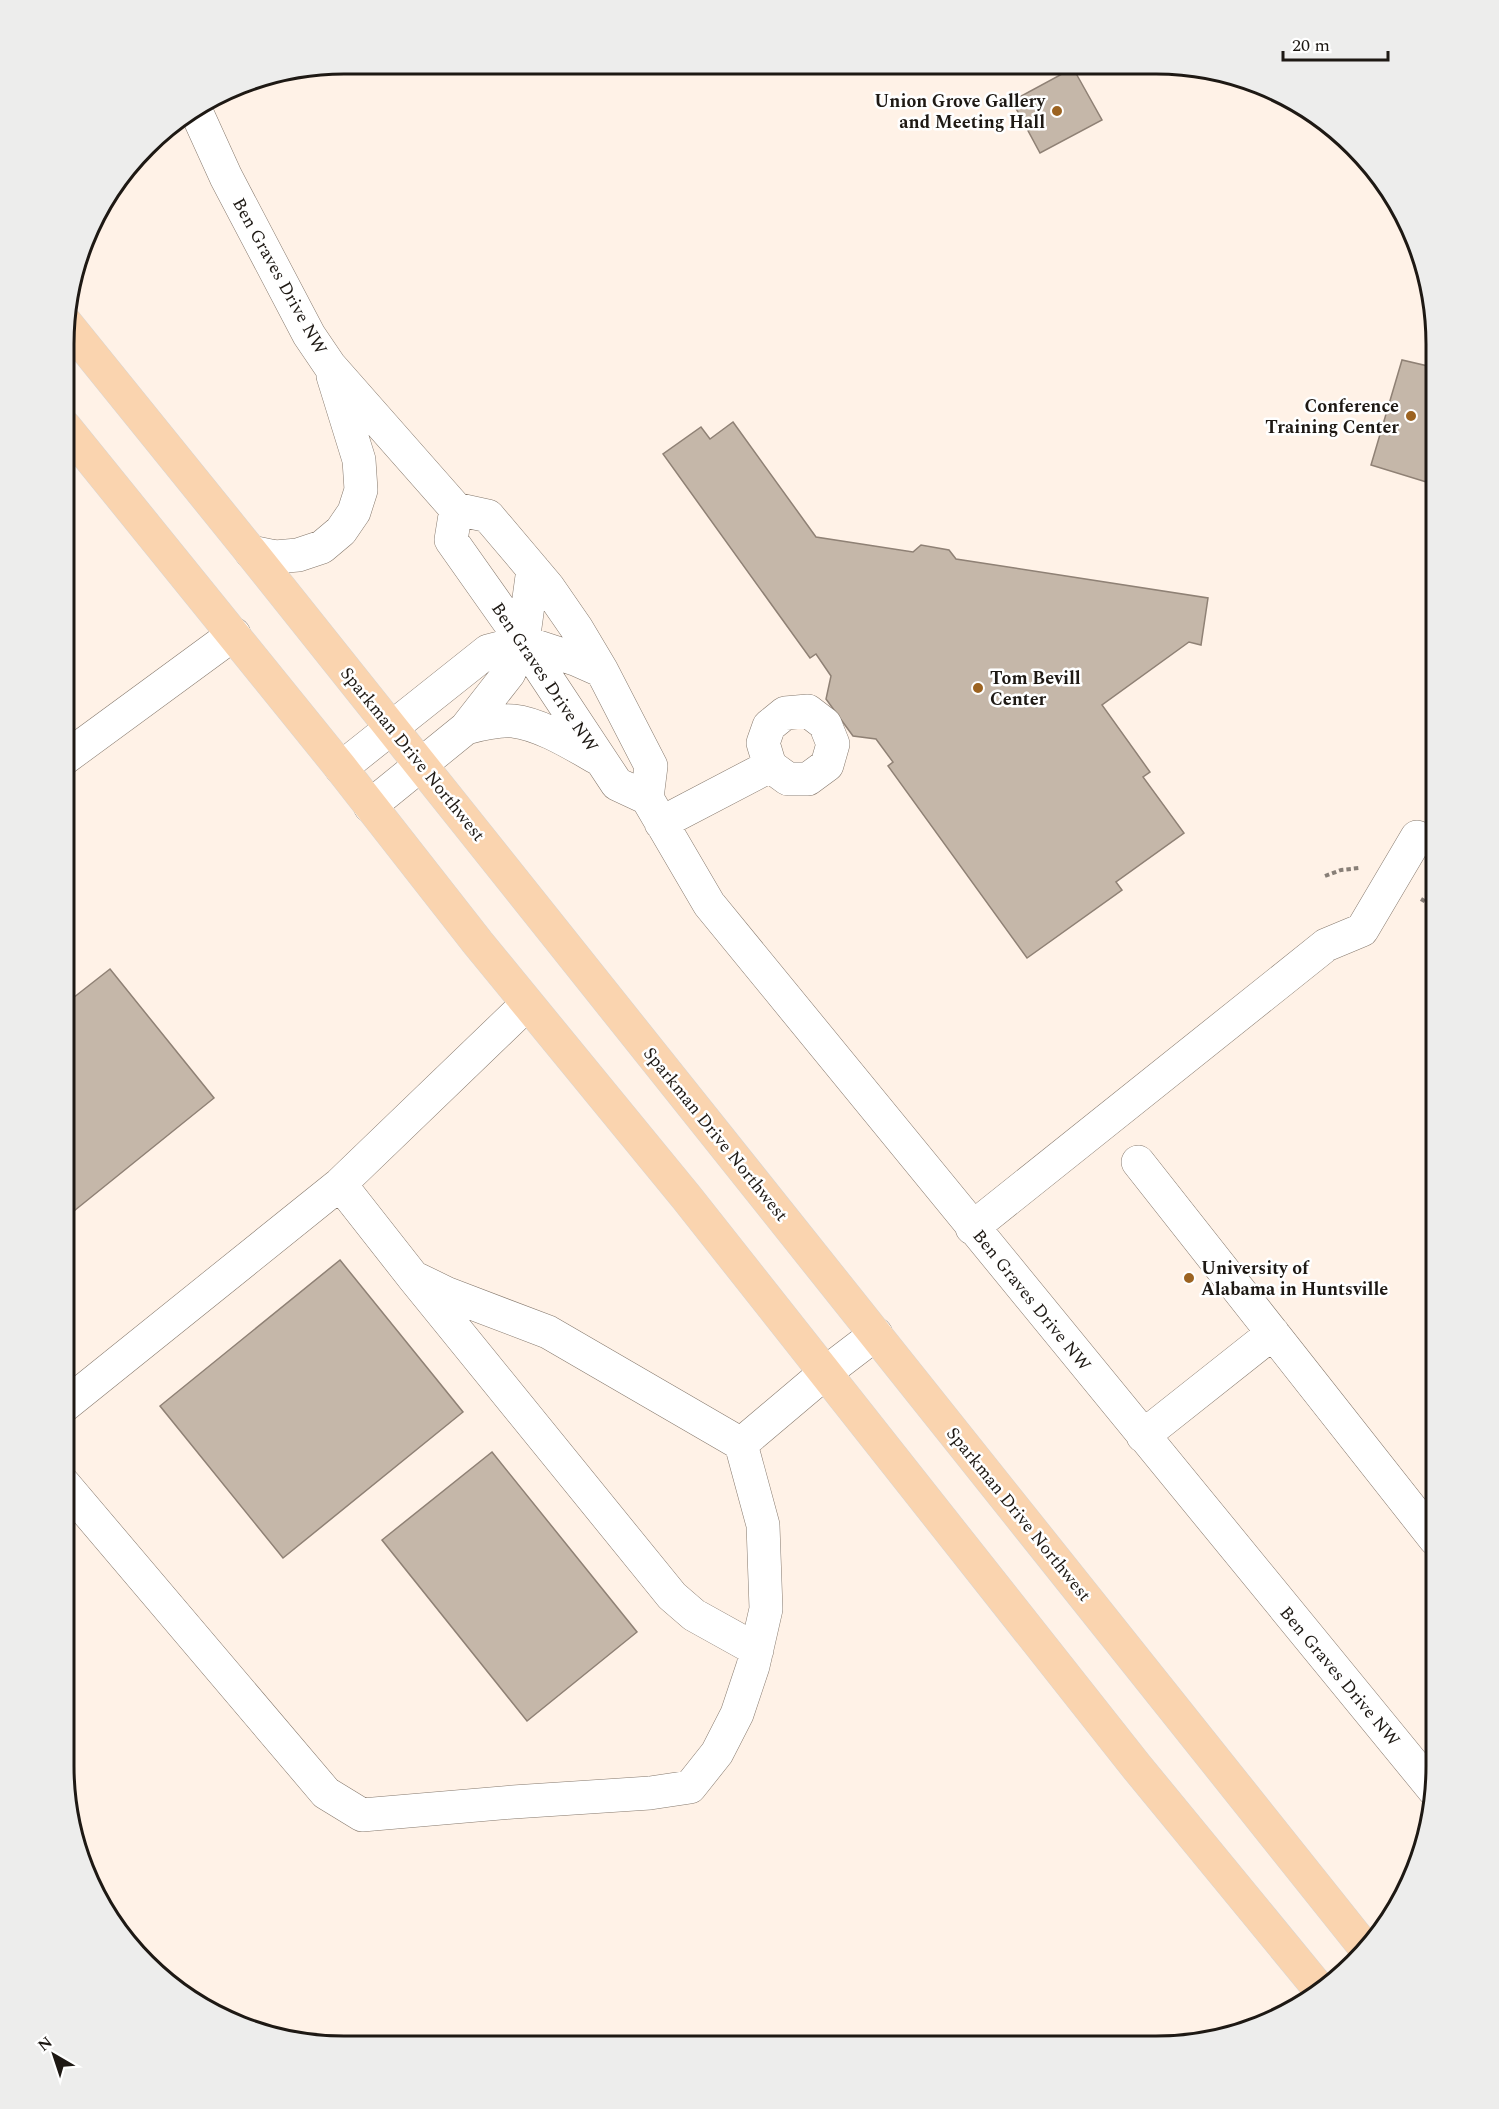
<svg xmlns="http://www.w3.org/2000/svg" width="1499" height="2109" font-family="Spectral,serif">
  <rect width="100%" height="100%" fill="#fff2e7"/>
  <path fill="#c5b7a9" stroke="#8f8175" stroke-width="1.5" d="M1073 68 1102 120 1040 153 1012 101Z
    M1435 341 1436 344V485L1371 465 1402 360 1428 366Z
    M733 422 816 537 913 552 921 545 949 550 956 559 1208 598 1201 645 1189 642 1102 705 1150 772 1143 777 1184 833 1116 882 1122 890 1027 958 888 766 893 762 876 739 853 736 826 699 831 676 816 654 810 658 663 454 701 427 710 439Z
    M110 969 214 1098 64 1219V1005Z
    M340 1260 463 1412 283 1558 160 1406Z
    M492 1452 637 1632 527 1721 382 1540Z"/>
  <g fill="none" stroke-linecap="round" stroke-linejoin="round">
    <defs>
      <path id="minor" d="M196 111 226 177 309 335 330 366 456 509 488 516 548 587 577 629 602 671 651 766 647 798
        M456 509 451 540 523 642 617 784 647 798 709 904 1434 1790
        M251 552 275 557 298 555 322 547 341 531 354 512 361 490 359 460 333 376
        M808 711 825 724 833 744 827 765 808 779H788L770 766 763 743 769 726 785 713Z
        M466 728C481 724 497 720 513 721 541 724 574 745 599 759
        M65 758 234 634
        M341 768 488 651 523 642 575 659 602 671
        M370 806 466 728 509 673 523 642 533 569
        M661 823 770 766
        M1138 1162 1435 1539
        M340 1184 413 1277 448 1294 548 1332 741 1444
        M972 1228 1326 945 1362 930 1417 837
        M413 1277 672 1596 694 1615 757 1650
        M64 1406 340 1184 527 1004
        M1143 1436 1273 1333
        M63 1483 326 1793 362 1815 513 1802 650 1793 690 1787 717 1753 737 1714 753 1666 766 1609 763 1525 741 1444 825 1373 876 1334"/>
      <path id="major" d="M65 322 251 552 1365 1948
        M65 427 341 768 478 943 687 1198 1136 1766 1320 1990"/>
    </defs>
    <use href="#minor" stroke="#86796d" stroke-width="34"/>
    <use href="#major" stroke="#d6d6d5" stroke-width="34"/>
    <path stroke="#887f77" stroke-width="4" stroke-dasharray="4.5 3" stroke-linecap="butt" d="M1325 876 1341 870 1359 868
      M1421 899 1436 908"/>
    <use href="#minor" stroke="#fff" stroke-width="33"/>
    <use href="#major" stroke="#fad4af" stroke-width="33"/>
  </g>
  <g fill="#9c6321" stroke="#fff" stroke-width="2">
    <circle cx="1057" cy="111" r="6"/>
    <circle cx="1411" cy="416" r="6"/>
    <circle cx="978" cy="688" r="6"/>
    <circle cx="1189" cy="1278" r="6"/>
  </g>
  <g text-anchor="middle" stroke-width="5" stroke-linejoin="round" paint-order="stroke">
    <g font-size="18" font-weight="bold" fill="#1e1914" stroke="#fff" text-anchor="end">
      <text x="1045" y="107">Union Grove Gallery<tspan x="1045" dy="21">and Meeting Hall</tspan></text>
      <text x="1399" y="412">Conference<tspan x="1399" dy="21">Training Center</tspan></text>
      <text x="990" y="684" text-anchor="start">Tom Bevill<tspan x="990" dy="21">Center</tspan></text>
      <text x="1201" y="1274" text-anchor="start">University of<tspan x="1201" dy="21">Alabama in Huntsville</tspan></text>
    </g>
    <g font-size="18" fill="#1e1914" stroke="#fff">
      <text transform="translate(280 276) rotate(61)" y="6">Ben Graves Drive NW</text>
      <text transform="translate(545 677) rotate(56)" y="6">Ben Graves Drive NW</text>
      <text transform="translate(413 754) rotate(51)" y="6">Sparkman Drive Northwest</text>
      <text transform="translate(716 1134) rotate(51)" y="6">Sparkman Drive Northwest</text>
      <text transform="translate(1032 1300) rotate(51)" y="6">Ben Graves Drive NW</text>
      <text transform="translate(1019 1514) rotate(51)" y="6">Sparkman Drive Northwest</text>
      <text transform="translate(1340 1676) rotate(50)" y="6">Ben Graves Drive NW</text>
    </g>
  </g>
  <path d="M0 0H1499V2109H0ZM344 74H1156A270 270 0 0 1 1426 344V1766A270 270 0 0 1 1156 2036H344A270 270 0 0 1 74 1766V344A270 270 0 0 1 344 74Z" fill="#ededec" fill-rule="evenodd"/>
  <path fill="none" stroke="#1e1914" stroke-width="3" d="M344 74H1156A270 270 0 0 1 1426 344V1766A270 270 0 0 1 1156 2036H344A270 270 0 0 1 74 1766V344A270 270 0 0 1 344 74Z"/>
  <g transform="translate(54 2055) rotate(321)" stroke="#ffffff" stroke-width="4.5" paint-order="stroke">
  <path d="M0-4.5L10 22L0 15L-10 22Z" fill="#1e1914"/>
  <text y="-9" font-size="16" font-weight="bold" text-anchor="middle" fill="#1e1914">N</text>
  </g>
  <path d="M1283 51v9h105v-9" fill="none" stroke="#1e1914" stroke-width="3"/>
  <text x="1292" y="51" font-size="18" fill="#1e1914" stroke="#ffffff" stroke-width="4.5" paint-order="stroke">20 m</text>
</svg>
